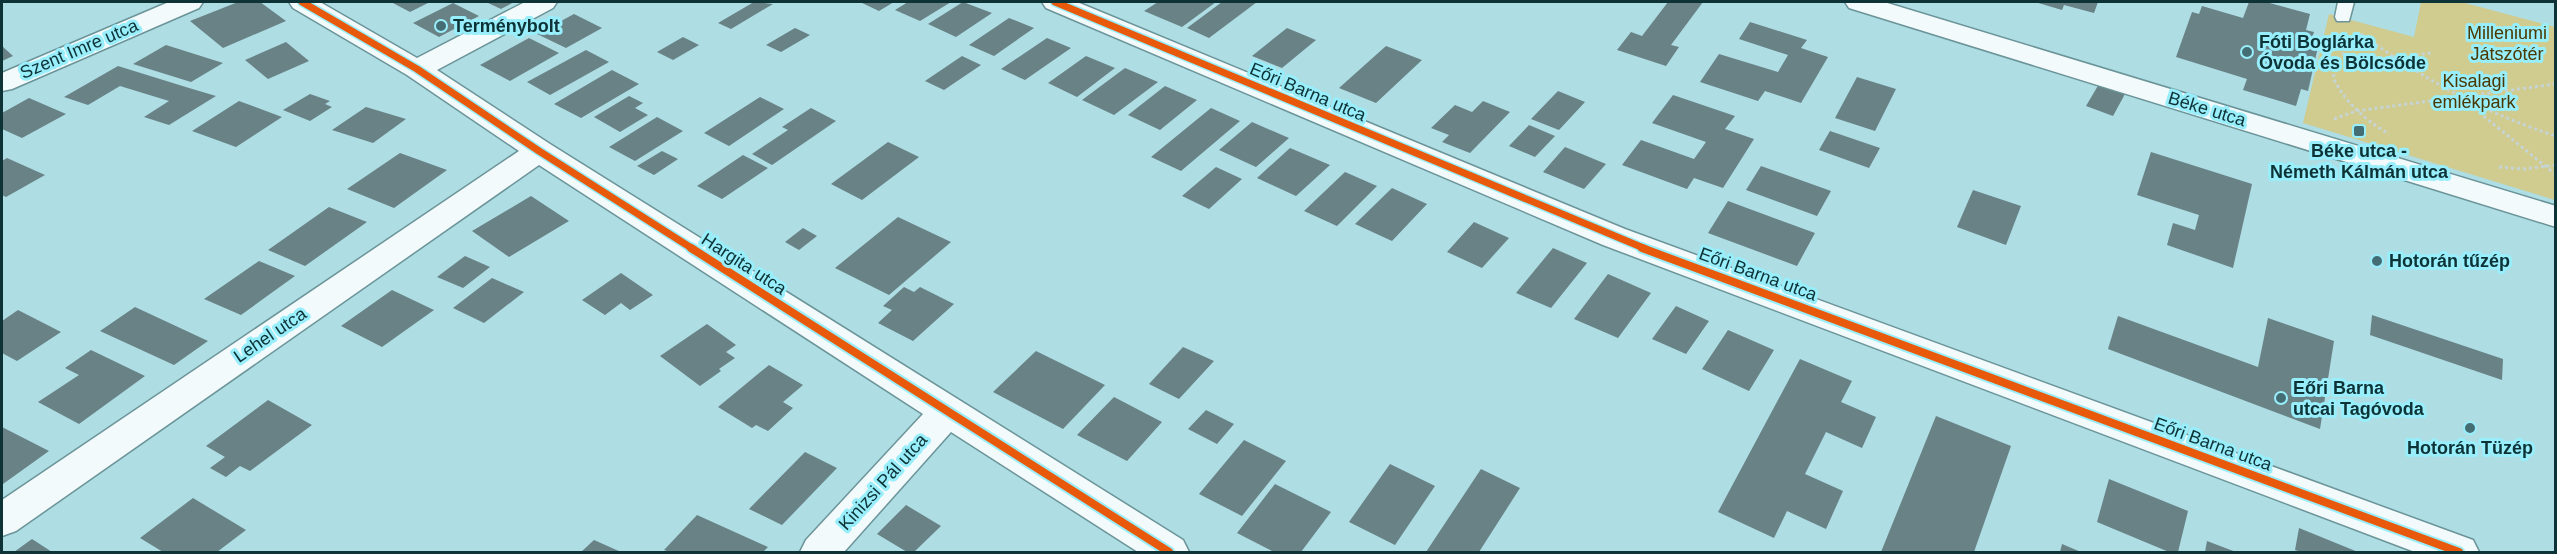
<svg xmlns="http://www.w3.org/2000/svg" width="2557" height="554" font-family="Helvetica,sans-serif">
  <rect width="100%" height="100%" fill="#aedde4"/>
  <path fill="#d0cb8e" d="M2421 2H2461L2555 27V200L2303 123 2329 14 2414 37Z"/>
  <path fill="#688286" d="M238 2H260L286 21 223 48 190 21Z
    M391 2H430L410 12Z
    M486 2H514L501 9Z
    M754 2 773 4 731 29 718 23Z
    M860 2H894L879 11Z
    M908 2H951L920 21 895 10Z
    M963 2 992 13 956 37 928 24Z
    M1158 2H1216L1182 27 1144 11Z
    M1222 2H1257L1209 38 1187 28Z
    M1668 2H1703L1671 45 1679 47 1666 66 1617 50 1631 32 1642 36Z
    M2035 2H2098L2094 13 2064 5 2062 10Z
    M2249 2H2266L2310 14 2306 30 2314 32 2310 44 2318 47 2308 91 2301 89 2296 106 2243 90 2247 79 2176 57 2192 12 2199 14 2202 6 2243 18Z
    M453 3 479 16 439 37 413 23Z
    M574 14 602 28 566 48 537 34Z
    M1009 18 1034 28 994 56 969 45Z
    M1750 22 1807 40 1801 48 1828 57 1801 103 1765 91 1758 101 1700 82 1719 54 1778 72 1788 55 1739 39Z
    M795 28 810 35 781 52 766 45Z
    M1287 28 1316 40 1282 68 1252 56Z
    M683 37 699 45 673 60 657 52Z
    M529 38 559 53 510 81 480 65Z
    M1047 38 1071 48 1025 80 1001 69Z
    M286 42 309 61 268 79 245 60Z
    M166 45 223 63 191 82 133 64Z
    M2 46 13 56 2 61Z
    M1386 46 1422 60 1376 103 1339 88Z
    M586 50 609 62 550 95 527 82Z
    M962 56 981 65 944 90 925 81Z
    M1086 56 1115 68 1077 97 1048 83Z
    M118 66 189 88 216 96 169 125 144 117 169 101 120 86 88 105 64 97Z
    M1125 68 1158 82 1114 115 1082 100Z
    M612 70 639 84 581 118 554 104Z
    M1857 77 1896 89 1875 131 1835 118Z
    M2099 84 2125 94 2113 116 2086 106Z
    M1165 86 1197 100 1160 130 1128 115Z
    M1558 91 1585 102 1559 130 1531 119Z
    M310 94 330 101 325 104 332 107 310 121 283 110Z
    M1673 95 1735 116 1725 129 1754 139 1723 188 1694 178 1687 189 1622 165 1641 140 1694 159 1706 142 1652 123Z
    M629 96 643 103 635 108 648 115 620 132 594 117Z
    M760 97 784 109 729 146 704 133Z
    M29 98 66 114 22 138 2 129V113Z
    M239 101 282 117 236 147 192 131Z
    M1483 101 1510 112 1470 153 1442 142 1449 135 1431 128 1455 105 1472 112Z
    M366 107 406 119 373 143 332 130Z
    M811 108 836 121 772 165 752 154 788 130 782 127Z
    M1211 108 1240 121 1181 171 1151 157Z
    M657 117 683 131 635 161 609 147Z
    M1252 122 1289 138 1256 167 1219 150Z
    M1529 125 1555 136 1535 157 1509 146Z
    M1830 131 1880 148 1869 168 1819 150Z
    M888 142 919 157 862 200 831 184Z
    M1565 147 1606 164 1584 189 1543 172Z
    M1290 148 1330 165 1296 196 1257 178Z
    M662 151 678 159 654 175 637 166Z
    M2151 152 2252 184 2233 268 2167 245 2173 223 2195 230 2199 215 2137 195Z
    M400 153 447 170 394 208 347 189Z
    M743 155 768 168 722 199 697 186Z
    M7 158 45 175 6 197 2 195V161Z
    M1761 166 1831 191 1817 216 1746 190Z
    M1216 167 1242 179 1209 209 1182 196Z
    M1345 172 1377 186 1337 226 1304 211Z
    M1392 188 1427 204 1392 241 1355 224Z
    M1973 190 2021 206 2006 245 1957 227Z
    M531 196 569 221 509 257 472 231Z
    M1728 201 1815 233 1797 266 1708 233Z
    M329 207 367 222 305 266 268 250Z
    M898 217 951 242 889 295 835 268Z
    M1474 222 1509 238 1482 268 1447 252Z
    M803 228 817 236 799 250 785 242Z
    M1553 248 1587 263 1551 308 1516 293Z
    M465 256 490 267 463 288 437 277Z
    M259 261 295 276 241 315 204 299Z
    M621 273 653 295 630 310 621 303 605 315 582 300Z
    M1608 274 1651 293 1618 338 1574 319Z
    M492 278 524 292 484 323 453 308Z
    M904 287 914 292 920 287 954 304 913 341 878 323 892 310 883 306Z
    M392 290 434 310 382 347 341 326Z
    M1676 306 1709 321 1686 354 1652 339Z
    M135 307 208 341 174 365 100 331Z
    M18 310 61 332 17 361 2 353V321Z
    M2372 315 2503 359 2502 380 2370 335Z
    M2118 316 2258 367 2268 318 2334 341 2320 429 2108 349Z
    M707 324 736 345 726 352 735 358 719 369 721 371 700 386 660 356Z
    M1728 330 1774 350 1749 391 1702 369Z
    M1183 347 1214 361 1179 399 1149 384Z
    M91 350 145 376 79 424 38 402 79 375 65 368Z
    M1036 351 1105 385 1063 429 993 392Z
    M1800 359 1852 381 1841 402 1876 417 1862 448 1826 432 1805 474 1843 491 1826 529 1787 511 1774 538 1718 512Z
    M769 365 803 385 783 402 793 408 768 431 756 425 752 428 718 407Z
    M1114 397 1162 422 1127 461 1077 435Z
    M268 400 312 425 250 471 240 466 226 477 210 468 225 457 206 446Z
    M1206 410 1234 424 1217 444 1188 429Z
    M1936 416 2011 446 1974 552H1881Z
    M2 427 49 451 3 484 2 483Z
    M1244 440 1286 461 1242 516 1199 494Z
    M805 452 837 468 782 525 749 509Z
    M1390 464 1435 486 1395 545 1349 522Z
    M1481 469 1520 488 1479 552H1426Z
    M2109 479 2188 511 2178 552H2169L2097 522Z
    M1275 484 1331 512 1301 552H1274L1237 533Z
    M193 498 246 530 217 552H163L140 538Z
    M906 505 941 526 914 552H907L877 534Z
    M697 515 768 547 763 552H670L664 550Z
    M2299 528 2358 552H2301L2295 550Z
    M32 539 52 552H14Z
    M594 540 621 552H581Z
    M2207 541 2236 552H2205Z
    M2062 544 2081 552H2060Z"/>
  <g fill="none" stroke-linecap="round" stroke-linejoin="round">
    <defs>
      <path id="service" d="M2338 2H2354L2349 21H2337L2335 17Z"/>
      <path id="minor" d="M169 2H203L199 8 12 89 2 91V73Z
        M289 2H320L417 58 525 2H557L553 8 437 70 550 144 1183 540 1189 552H1138L951 432 844 552H800L806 540 923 414 539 165 16 531 2 536V500L519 151 407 75 293 8Z
        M1042 2H1077L1625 229 2473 540 2479 552H2415L1603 245 1046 8Z
        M1845 2H1884L2556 206V227L1849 8Z"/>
    </defs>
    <use href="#service" stroke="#6b9499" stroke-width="3"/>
    <use href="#minor" stroke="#6b9499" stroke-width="3"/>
    <path stroke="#c6d4d6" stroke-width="3" stroke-dasharray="3 3" stroke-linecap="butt" d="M2361 34C2422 78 2484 113 2556 136
      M2350 37 2351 43 2338 61 2333 78C2346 103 2365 120 2389 134
      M2338 61 2394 58 2431 53
      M2465 101 2555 174
      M2334 119 2356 111 2556 84
      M2499 167 2523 169 2556 165"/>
    <use href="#service" fill="#f3fafb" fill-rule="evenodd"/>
    <use href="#minor" fill="#f3fafb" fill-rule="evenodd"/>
    <defs>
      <path id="cycleway-far1" d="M302 2 417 69 539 151 693 249
        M1055 2 1646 249"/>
      <path id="cycleway" d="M691 248 1169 552
        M1642 248 2459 552"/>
    </defs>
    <use href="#cycleway-far1" stroke="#98eefa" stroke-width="10"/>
    <use href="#cycleway" stroke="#98eefa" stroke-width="12"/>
    <use href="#cycleway-far1" stroke="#e8590c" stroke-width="7"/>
    <use href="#cycleway" stroke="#e8590c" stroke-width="8"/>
  </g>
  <g fill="#456e74" stroke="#98eefa" stroke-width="2">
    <circle cx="441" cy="26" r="6"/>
    <circle cx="2247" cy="52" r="6"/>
    <rect x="2353" y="125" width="12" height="12" rx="3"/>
    <circle cx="2377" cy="261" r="6"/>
    <circle cx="2281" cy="398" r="6"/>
    <circle cx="2470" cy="428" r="6"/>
  </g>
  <g text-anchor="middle" stroke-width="6" stroke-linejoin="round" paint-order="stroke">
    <g font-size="18" font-weight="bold" fill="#0d3337" stroke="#98eefa" text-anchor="start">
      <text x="453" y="32">Terménybolt</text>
      <text x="2259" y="48">Fóti Boglárka<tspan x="2259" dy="21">Óvoda és Bölcsőde</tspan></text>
      <text x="2359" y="157" text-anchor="middle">Béke utca -<tspan x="2359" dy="21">Németh Kálmán utca</tspan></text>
      <text x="2389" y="267">Hotorán tűzép</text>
      <text x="2293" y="394">Eőri Barna<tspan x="2293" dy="21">utcai Tagóvoda</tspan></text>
      <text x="2470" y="454" text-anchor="middle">Hotorán Tüzép</text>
    </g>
    <g font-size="18" fill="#4b3700" stroke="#98eefa">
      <text x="2507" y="39">Milleniumi<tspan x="2507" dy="21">Játszótér</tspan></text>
      <text x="2474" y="87">Kisalagi<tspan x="2474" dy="21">emlékpark</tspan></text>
    </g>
    <g font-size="18" fill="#0d3337" stroke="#98eefa">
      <text transform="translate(79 49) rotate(-23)" y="6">Szent Imre utca</text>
      <text transform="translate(1308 92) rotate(23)" y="6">Eőri Barna utca</text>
      <text transform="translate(2207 109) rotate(17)" y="6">Béke utca</text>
      <text transform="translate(744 264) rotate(33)" y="6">Hargita utca</text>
      <text transform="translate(1758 274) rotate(20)" y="6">Eőri Barna utca</text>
      <text transform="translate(270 335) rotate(-34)" y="6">Lehel utca</text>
      <text transform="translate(2213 444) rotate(20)" y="6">Eőri Barna utca</text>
      <text transform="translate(883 482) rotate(-48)" y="6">Kinizsi Pál utca</text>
    </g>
  </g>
  <rect width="2557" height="554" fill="none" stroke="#0d3337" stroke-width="6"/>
</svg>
